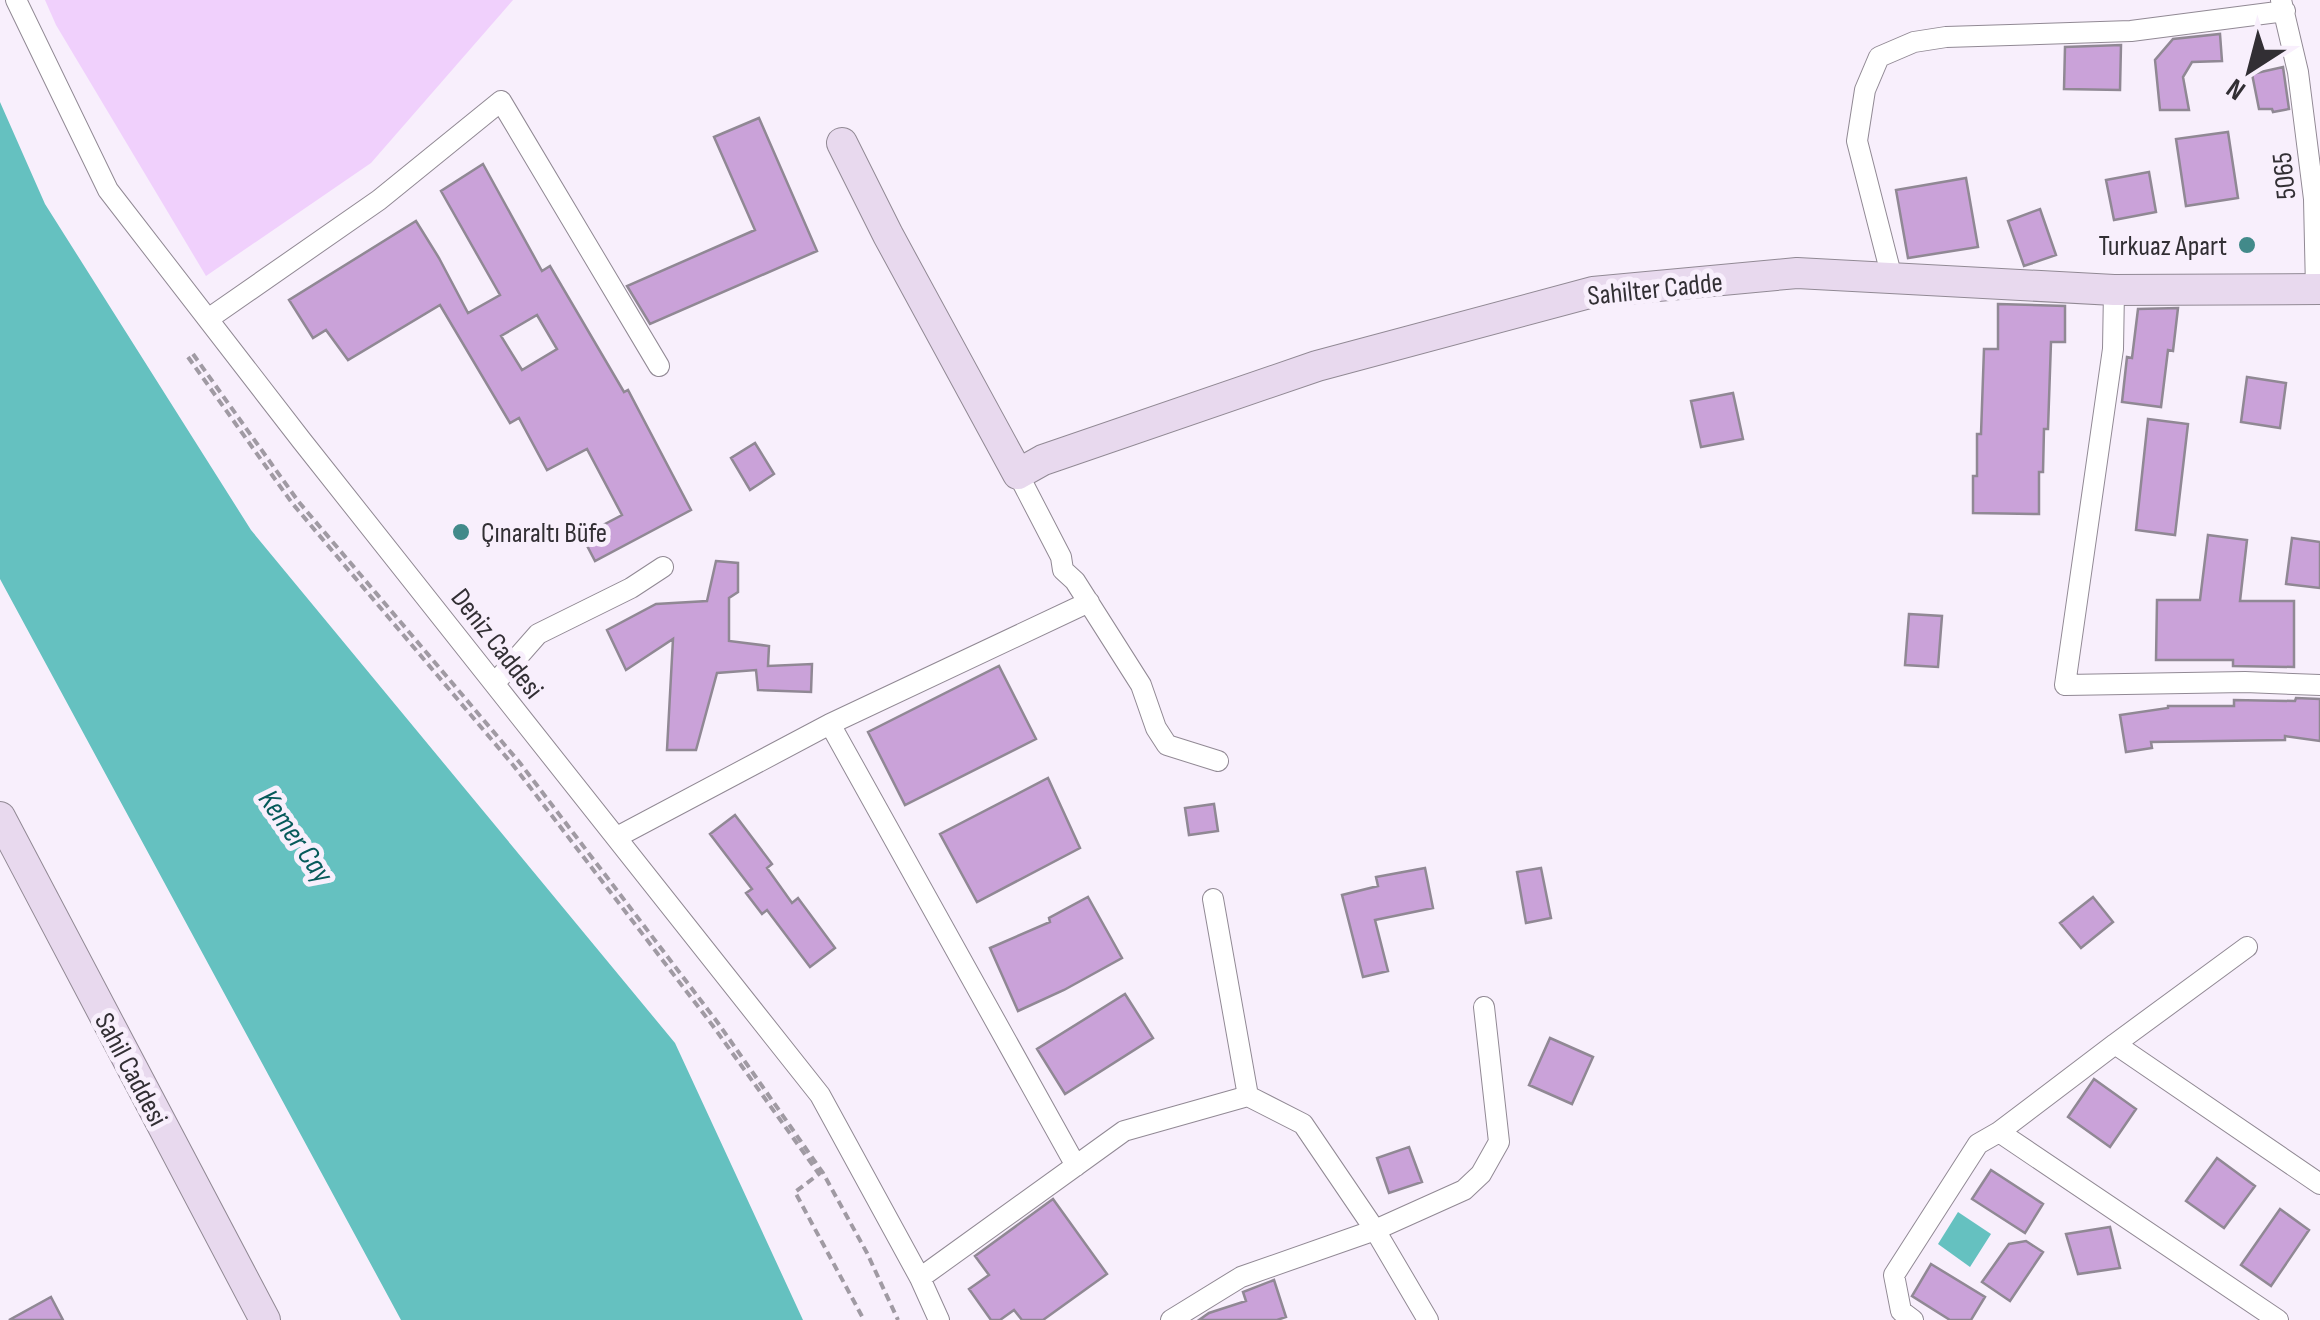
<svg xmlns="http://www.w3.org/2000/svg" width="2320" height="1320" font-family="'Sofia Sans Condensed',sans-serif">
  <rect width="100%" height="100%" fill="#f8effc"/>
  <path fill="#f0d0fc" d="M45 0H513L371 163 206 276 56 25Z"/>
  <path fill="#65c1c0" d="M0 102 45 204 251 530 675 1043 803 1320H401L0 579Z
    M1958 1212 1991 1234 1970 1267 1938 1244Z"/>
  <path fill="#caa2d9" stroke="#908894" stroke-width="2.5" fill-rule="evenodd" d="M2220 34 2222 61 2192 62 2183 77 2189 110H2160L2155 60 2173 39Z
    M2121 45 2120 90 2064 89 2065 47Z
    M2283 67 2289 109 2273 112 2272 109H2259L2252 74Z
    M759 118 817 251 650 324 627 286 755 230 714 137Z
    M2228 132 2238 198 2186 206 2176 139Z
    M483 164 542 271 550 266 624 392 628 390 691 510 595 561 582 536 622 515 587 449 547 470 519 418 510 423 440 305 348 360 326 330 313 338 289 300 416 221 439 258 468 313 500 295 441 191ZM537 315 557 349 522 370 501 336Z
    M2149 172 2156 212 2114 220 2106 180Z
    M1966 178 1978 247 1908 258 1896 190Z
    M2040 209 2056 255 2024 266 2008 221Z
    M1998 304 2065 306V342H2051L2048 429H2044L2043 472H2039V514L1973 513V476H1977V434H1981L1984 349H1998Z
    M2178 308 2173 351 2168 350 2161 407 2122 402 2127 357 2132 358 2138 309Z
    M2247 377 2286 383 2280 428 2241 422Z
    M1733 393 1743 439 1701 447 1691 401Z
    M2148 419 2188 424 2175 535 2136 530Z
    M755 443 774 474 750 490 731 458Z
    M2208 535 2247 540 2240 601H2294V667L2233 666V660H2156L2157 600H2200Z
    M2292 538 2320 542V588L2286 584Z
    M716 561 738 563V592L729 598V641L769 646 768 666 812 664 811 692 758 690 756 670 717 673 696 750H667L673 639 626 670 607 630 656 604 707 601Z
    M1909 614 1942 616 1938 667 1905 665Z
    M999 666 1036 739 905 805 868 732Z
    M2296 698 2320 699V741L2285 736V740L2151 742 2152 748 2126 752 2120 715 2168 708V706H2234V700L2295 701Z
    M1048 778 1080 848 977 902 940 834Z
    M1214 804 1218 831 1189 835 1185 808Z
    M735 815 772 864 767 868 792 903 798 898 835 948 810 967 767 910 762 914 746 893 752 889 710 834Z
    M1425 868 1433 908 1375 920 1388 971 1363 977 1342 895 1378 886 1376 877Z
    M1541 868 1551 918 1526 923 1517 872Z
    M1088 897 1122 958 1064 990 1018 1011 990 948 1050 922 1049 918Z
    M2093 897 2113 922 2081 948 2060 923Z
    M1125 994 1153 1038 1065 1094 1037 1049Z
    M1550 1038 1593 1057 1572 1104 1529 1085Z
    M2094 1079 2136 1109 2110 1147 2068 1117Z
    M1409 1147 1422 1182 1389 1193 1377 1158Z
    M2217 1158 2255 1186 2224 1228 2186 1201Z
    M1991 1170 2043 1204 2025 1233 1972 1199Z
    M1053 1199 1107 1274 1043 1320H1022L1014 1310 1000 1320H991L969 1289 989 1275 975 1256Z
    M2280 1209 2309 1230 2271 1286 2241 1265Z
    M2110 1227 2120 1268 2078 1274 2066 1234Z
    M2026 1241 2043 1252 2010 1301 1982 1282 2009 1244Z
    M1931 1264 1985 1297 1971 1320H1950L1912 1296Z
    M1274 1280 1286 1317 1277 1320H1199L1209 1313 1246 1301 1243 1292Z
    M51 1297 63 1320H9Z"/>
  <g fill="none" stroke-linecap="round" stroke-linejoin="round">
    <defs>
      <path id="street" d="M16 0 108 190 302 441 820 1095 920 1278 939 1320
        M2281 0 2298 72 2314 199 2316 289
        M1892 278 1857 141 1865 90 1879 57 1914 42 1946 37 2131 31 2285 11
        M2114 290 2113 349 2065 685 2245 682 2320 685
        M208 319 379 200 501 101 659 366
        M1018 474 1061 557 1063 570 1075 581 1141 685 1156 728 1167 745 1218 761
        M495 683 538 634 631 588 663 567
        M830 724 1076 1166
        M617 837 830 724 1089 602
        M2115 1044 2247 947
        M1248 1096 1303 1124 1375 1230 1428 1320
        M1999 1132 2278 1320
        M920 1278 1124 1131 1248 1096 1213 899
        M1171 1320 1241 1277 1375 1230 1464 1190 1481 1174 1499 1142 1484 1007
        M1913 1320 1901 1311 1894 1275 1978 1144 1999 1132 2115 1044 2320 1184"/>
      <path id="secondary" d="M842 143 888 235 1018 474 1043 460 1317 366 1593 292 1797 273 2114 290 2320 289
        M0 817 265 1320"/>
    </defs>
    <use href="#street" stroke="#918994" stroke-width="22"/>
    <use href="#secondary" stroke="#918994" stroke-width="32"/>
    <path stroke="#a09aa3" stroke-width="4" stroke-dasharray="8 5" stroke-linecap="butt" d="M193 354 298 501 520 763 718 1023 823 1173 867 1253 898 1320
      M188 357 292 503 513 765 713 1026 819 1174 795 1192 864 1320"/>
    <use href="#street" stroke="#fff" stroke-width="20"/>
    <use href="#secondary" stroke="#e8d9ee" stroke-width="30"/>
  </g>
  <g fill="#428a8a" stroke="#f8effc" stroke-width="4">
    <circle cx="2247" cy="245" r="10"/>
    <circle cx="461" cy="532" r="10"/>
  </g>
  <g text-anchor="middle" stroke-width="10" stroke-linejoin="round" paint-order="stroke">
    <g font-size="28" fill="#322f34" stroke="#f8effc">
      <text transform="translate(2283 176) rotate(-96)" y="10">5065</text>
      <text transform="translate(1655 288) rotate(-6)" y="10">Sahilter Cadde</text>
      <text transform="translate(498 643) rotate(52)" y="10">Deniz Caddesi</text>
      <text transform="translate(132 1069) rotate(62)" y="10">Sahil Caddesi</text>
    </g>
    <g font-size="28" fill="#322f34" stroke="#f8effc" text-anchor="end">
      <text x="2227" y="255">Turkuaz Apart</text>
      <text x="481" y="542" text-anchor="start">Çınaraltı Büfe</text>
    </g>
    <g font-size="30" font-style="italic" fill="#065a5a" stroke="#f8effc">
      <text transform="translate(296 836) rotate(55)" y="10">Kemer Cay</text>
    </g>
  </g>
  <g transform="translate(2250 70) rotate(216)" stroke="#f8effc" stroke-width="8" paint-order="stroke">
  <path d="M0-8L18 38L0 25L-18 38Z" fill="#322f34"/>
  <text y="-15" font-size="28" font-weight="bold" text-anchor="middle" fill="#322f34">N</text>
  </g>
</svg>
